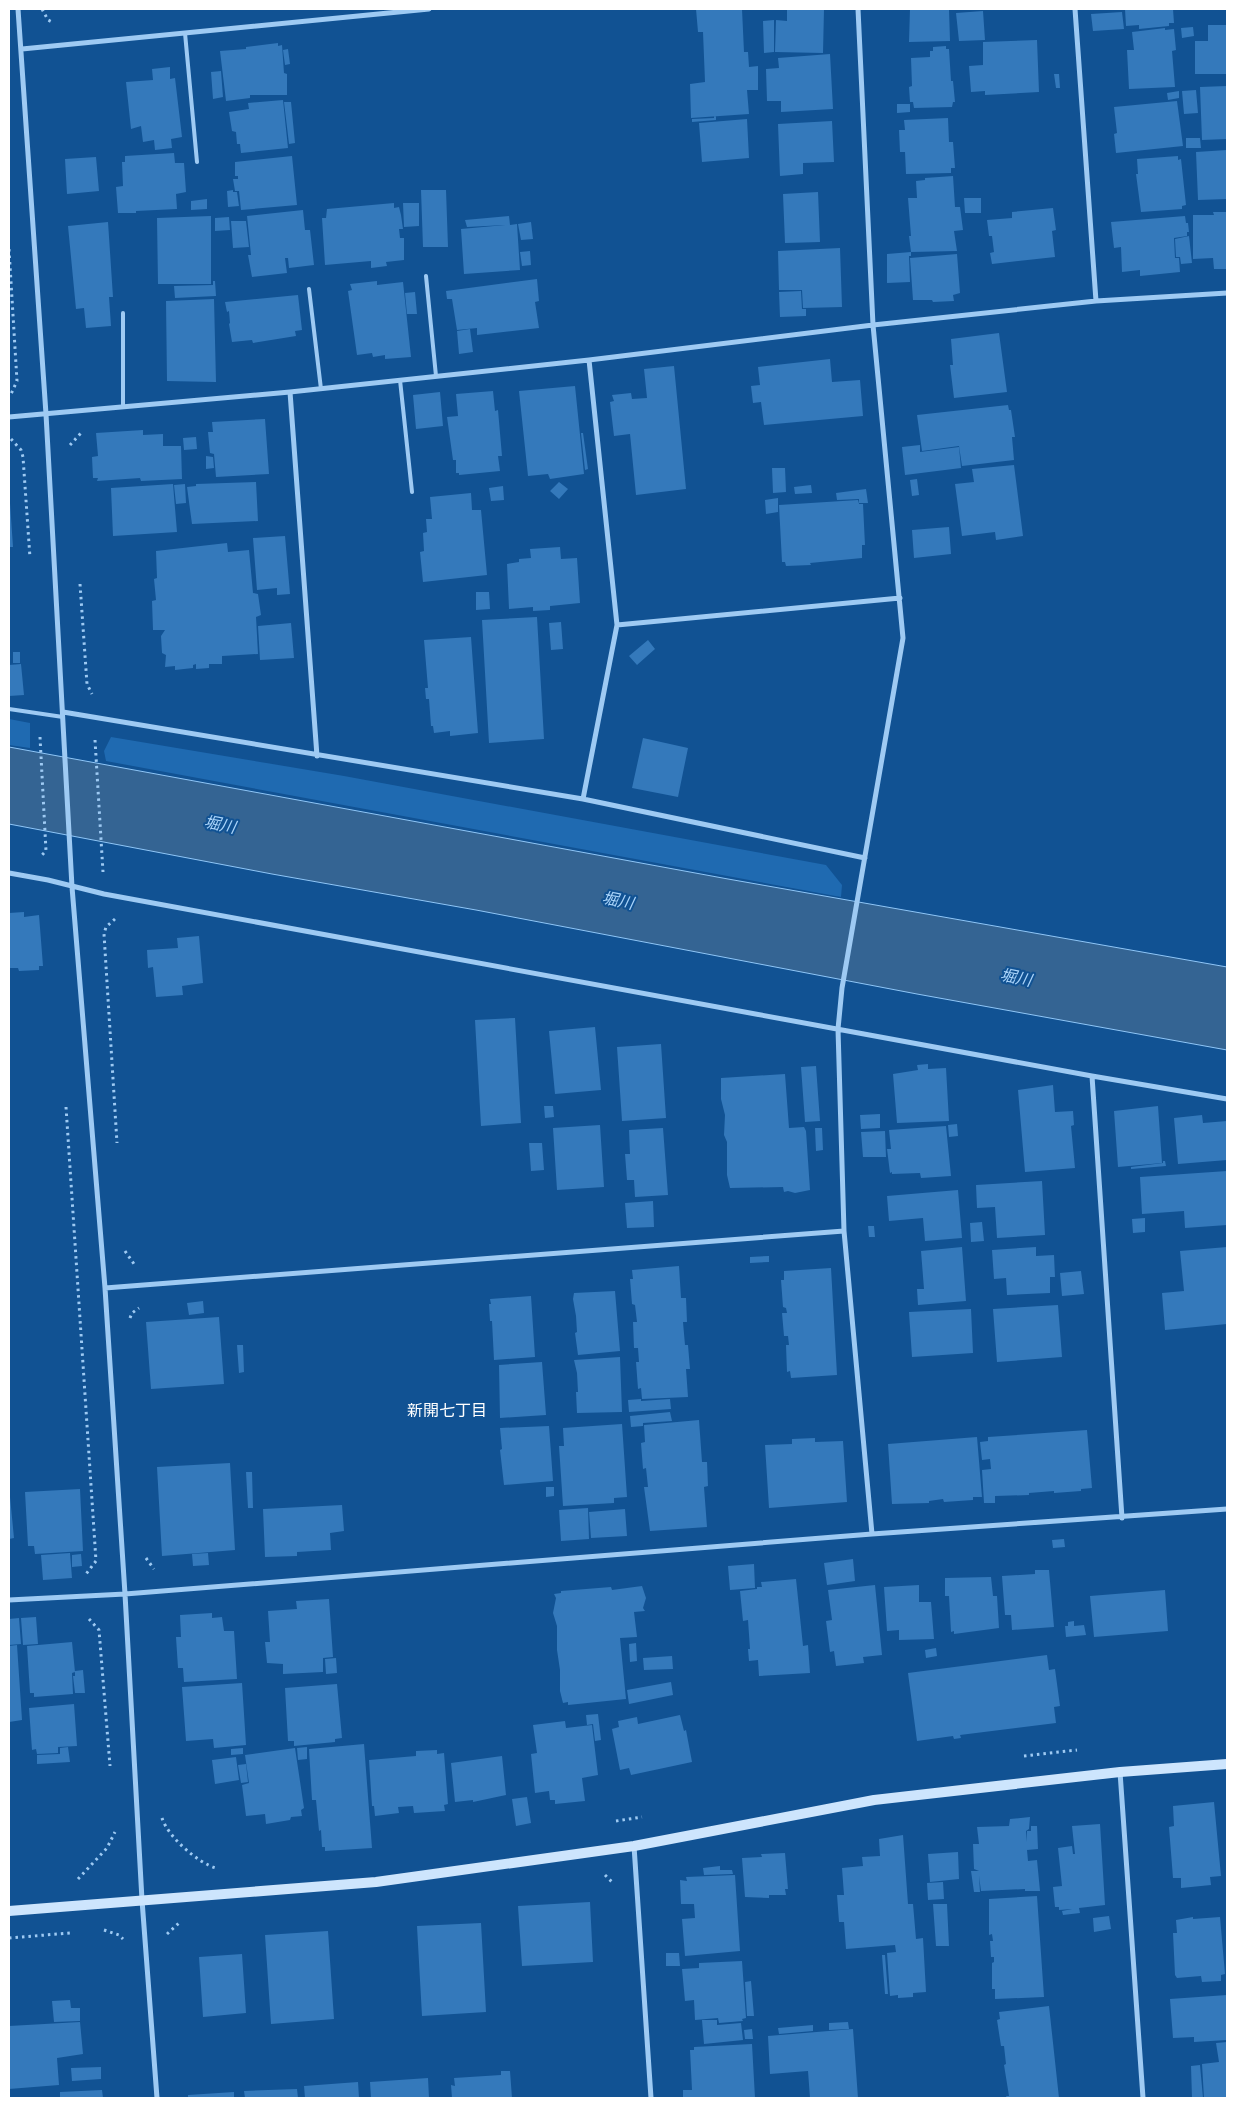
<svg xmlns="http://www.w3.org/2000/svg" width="1236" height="2107" font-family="'PT Sans Narrow','Noto Sans JP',sans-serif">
  <rect width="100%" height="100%" fill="#115293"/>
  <path fill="#1f6ab1" d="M9 719 30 723V748L9 745Z
    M111 737 344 776 826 865 842 885 841 897 106 761 104 751Z"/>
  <path fill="#346493" stroke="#8fc6f7" d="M9 747 728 879 1227 967V1050L917 994 476 910 272 874 9 824Z"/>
  <path fill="#3479bb" d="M696 9H742L744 52H748L749 67 758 66V90H747L749 114 691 118 690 84 705 82 703 32H698Z
    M787 9H824L823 53 775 52 776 20 787 21Z
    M910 9H949L950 41 909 42Z
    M1125 9H1173L1174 23H1169V26L1139 29V25L1126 26Z
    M983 11 985 40 959 41 956 13Z
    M1122 12 1124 29 1093 31 1091 14Z
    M774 20V52L764 53 763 21Z
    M1208 25H1227V74H1195V41H1208Z
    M1193 27 1194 36 1182 38 1181 28Z
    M1165 28V30L1174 29 1176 50 1172 51 1175 87 1129 89 1127 50H1134L1132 32Z
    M1037 40 1039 92 985 95V91L971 92 969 66 983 65V42Z
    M278 43V46L282 45 284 73 287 74V95H250V98L226 101 220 51 246 49V47Z
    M946 46V49H949L951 81H953L955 102H953L952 107 914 108 913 102H910L909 87 912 86 911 58 930 57V51H933V47Z
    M288 49 290 64 285 65 283 50Z
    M830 54 833 109 781 112V101H767L766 69 779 68 778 58Z
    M170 67V79L175 78 182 137 171 139 172 148 155 150 154 140 143 142 141 126 131 129 126 82 153 80 152 69Z
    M221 71 223 97 213 99 211 72Z
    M1054 74H1059L1060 88H1056Z
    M1227 86V139L1202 140 1200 87Z
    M1196 90 1198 113 1184 114 1182 91Z
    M1179 91V98L1168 100 1167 93Z
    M283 100 288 148 241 153 240 144H237L236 132 232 131 229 112 249 109 248 103Z
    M1177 101 1183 146 1116 153 1114 134 1117 133 1114 107Z
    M284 102H291L295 143 289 144Z
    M897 104H910V112L897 113Z
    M714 116H716V120L692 122V119L714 118Z
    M948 118 949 142H953L955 168H951V173L906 174 905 152H900L899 130H905L904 120Z
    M747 119 749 158 702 162 699 123Z
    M832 121 834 162 803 163V174L780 176 778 124Z
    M1186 138H1200L1201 148H1186Z
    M1227 150V199L1198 200 1196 152Z
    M174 153 175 163H184L186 192 176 194 177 209 136 211V213H118L116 187 123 186 122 162H125V156Z
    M292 156 297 205 241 210 239 191H235L233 179H238V176H235V162Z
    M1178 156V160L1181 159 1186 205 1182 206V209L1141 212 1136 174H1138L1137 159Z
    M96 157 99 191 67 194 65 159Z
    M953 176 955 207H960L963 230 954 231 957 251 911 252 909 236H911L908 198H917L916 181 925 180V178Z
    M233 190V192H237L239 206 228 207 227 191Z
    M421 190H446L448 247H423Z
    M818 192 820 242 785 243 783 194Z
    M964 198H981V213H965Z
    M207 199V209L191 210V201Z
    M394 203V208L399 207 401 215 403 229H399L400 238H404V260L386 262 387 266 371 268V261L325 265 322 218H326L327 209Z
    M403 203H419V226L404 227Z
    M1053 208 1056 230 1052 231 1055 257 992 264 990 253 994 252 992 236H989L987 220 1012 218V212Z
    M303 210 305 230H310L314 265 289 268 288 258H285L287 273 252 277 248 255H251L247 216Z
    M1213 212H1227V269H1214L1213 258 1193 259V215H1214Z
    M211 216V284H158L157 218Z
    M509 216 510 225 517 224 520 270 464 274 461 229 505 225 467 227 465 220Z
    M1185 216 1186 223H1188L1189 232H1187V236L1174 238 1175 258H1179L1180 272 1140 276V270L1122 272 1121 247 1114 248 1111 222Z
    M229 217 230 230 215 231V218Z
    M231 221H246L249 247 233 248Z
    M108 222 113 297H109L111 326 86 328 84 308 76 309 68 226Z
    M531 222 533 239 521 240 518 224Z
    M1189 236 1192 263 1181 264 1180 257H1176L1175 239Z
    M840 248 842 307 803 308 802 290H779L778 251Z
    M530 251 531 265 522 266 520 252Z
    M911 252V256H909L910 282 887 283V254Z
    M957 254 960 293 953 295 954 301 933 302 932 300H913L910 258Z
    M537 279 539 301 535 302 539 328 477 335V328L457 330 452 299H447L446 291Z
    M213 281H215L216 296 175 298 174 286 213 285Z
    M377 281V285L403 282 411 357 385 359V355L373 357 372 353 357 355 348 291 352 290 350 284Z
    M801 291 802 309H806V316L780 317 779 292Z
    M415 292 417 314H407L405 293Z
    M298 295 302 330 295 331 296 336 253 343 252 340 232 342 229 324 230 323 229 311 227 312 225 302Z
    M214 299 216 382 167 381 166 301Z
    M470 329 473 352 459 354 457 331Z
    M999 333 1007 392 954 398 950 365H953L951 339Z
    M830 359 832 382 860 380 863 416 764 425 761 402 753 403 751 386 760 385 758 367Z
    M674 366 686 489 636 495 630 434 614 436 610 402 614 401 612 395 631 393 632 399 647 398 644 369Z
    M575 386 584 474 550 479 548 474 528 476 519 391Z
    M493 391 495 411 498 410 502 456H498L500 471 459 475V473H456V460H453L447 417 458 416 456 394Z
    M440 392 443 426 416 429 413 395Z
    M1008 405 1009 410H1011L1015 437H1012L1014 460 962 466 959 446 922 451 917 415Z
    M265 419 269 474 216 477 214 454 210 453 208 432H213L212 422Z
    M143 430V435L163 434V446H181L182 479 141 481 140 478 97 481 98 478H93L92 457 98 456 96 433Z
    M581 433H583L588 469 585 470Z
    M196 437 197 449 184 450 183 438Z
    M920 445V452L959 447 961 468 905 475 902 447Z
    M206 456 213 457 214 468 206 469Z
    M1014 465 1023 536 996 540 995 532 962 536 955 484 974 482 972 469Z
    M772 468H785L786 492 773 493Z
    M917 479 919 495 912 496 910 480Z
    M256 482 258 521 192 524 187 487 196 486V484Z
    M559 482 568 489 559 499 550 491Z
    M173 484 177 532 113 536 111 488Z
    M185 484 186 503 176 504 174 485Z
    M811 485 812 493 795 494 794 487Z
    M503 486 504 500 491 501 489 488Z
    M866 489 868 503H859V499L837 500 836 493Z
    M471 493 472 510H481L487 575 423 582 420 552 424 551 423 533 427 532 426 519H432L430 497Z
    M778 498V512L766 514 765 500Z
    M858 500 860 507 859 504H863L865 545H862V558L810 563 811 565 786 566 785 562H782L779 505Z
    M9 503H10L13 547H9Z
    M949 527 951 554 914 558 912 530Z
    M285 536 290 594 277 595V588L257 590 253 538Z
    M227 543 228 552 249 550 253 593 258 594 261 615 256 617 258 654 222 656V664H209V668L196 669V664L193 665V668L175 670V666L165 667 166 655 162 653 161 636 165 630H153L152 601 156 600 154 579 157 578 156 551Z
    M560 547 561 559 577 558 580 603 550 606V610L533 611V607L509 609 507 564 519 562V559L531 558 530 549Z
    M476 592H489L490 609 476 610Z
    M537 617 544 739 489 743 482 620Z
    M561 622 563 649 551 650 549 623Z
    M291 623 294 658 260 660 258 626Z
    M471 637 478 733 450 736V731L434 733 433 726H431L429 699H426L425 688H428L424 640Z
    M648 640 655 649 637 665 629 656Z
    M13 652H20V663H13Z
    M21 664 24 695 9 696V665Z
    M643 738 688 748 678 797 632 788Z
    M24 912V917L39 915 43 966H39V970L19 971 18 968H9V913Z
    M199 936 203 983 182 986 183 995 156 997 153 967 148 968 147 950 178 948 177 938Z
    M515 1018 521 1123 481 1126 475 1020Z
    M595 1027 601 1090 555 1094 549 1031Z
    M661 1044 666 1118 622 1121 617 1047Z
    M928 1064V1069L946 1068 949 1121 897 1123 893 1074 918 1070 917 1065Z
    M816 1066 820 1121 805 1122 801 1067Z
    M785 1074 789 1128 804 1127 806 1131 810 1190 795 1193 788 1191 784 1192 783 1187 730 1188 727 1175V1142L724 1135 725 1115 721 1099V1078Z
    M1053 1085 1055 1112 1073 1111 1074 1125 1071 1126 1075 1168 1025 1172 1018 1090Z
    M544 1106H553L554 1117 545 1118Z
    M1158 1106 1162 1163 1118 1167 1114 1111Z
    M880 1114V1128L861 1129 860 1115Z
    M1202 1115 1203 1123 1227 1121V1160L1178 1164 1174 1118Z
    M957 1124 958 1136 949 1137 948 1125Z
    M600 1125 604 1187 557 1190 553 1128Z
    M946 1126 951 1176 921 1178 920 1173 892 1174V1172L890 1173 887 1149H891L889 1130Z
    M663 1128 668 1195 635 1197 634 1180H627L625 1154H630L629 1130Z
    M815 1128H822L823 1150 816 1151Z
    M885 1131 886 1157H863L861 1132Z
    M529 1143H542L544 1170 531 1171Z
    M1163 1161H1165L1166 1166 1131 1169V1167L1163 1163Z
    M1227 1171V1225L1185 1228 1184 1211 1142 1214 1140 1177Z
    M1042 1181 1045 1235 997 1238 995 1207 977 1208 976 1185Z
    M958 1190 962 1238 925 1241 923 1218 889 1221 887 1196Z
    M653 1201 654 1227 627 1228 625 1203Z
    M1145 1218V1232L1133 1233 1132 1219Z
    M982 1222 984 1241 971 1242 970 1223Z
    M868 1226H874L875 1237H869Z
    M962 1247 966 1301 918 1305 917 1289H924L921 1251Z
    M1036 1247V1256L1054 1255 1055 1277H1050V1293L1007 1295 1006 1278 994 1279 992 1250Z
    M1227 1247V1324L1165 1330 1162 1293 1184 1291 1180 1251Z
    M769 1256V1262L750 1263V1257Z
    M679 1266 681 1298H686L687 1322H683L685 1345H688L690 1369H686L688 1397 642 1399 641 1388 638 1389 636 1362H639L638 1348H634L633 1322H637L635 1305 632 1304 630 1279H633L632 1270Z
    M831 1268 837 1375 791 1378 790 1371 787 1372 786 1345H789L788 1336H784L782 1313H787L786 1308 783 1307 781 1280H784V1271Z
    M1081 1271 1084 1294 1062 1296 1060 1273Z
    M615 1291 620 1351 578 1355 575 1333 577 1332 576 1316 573 1299 574 1293Z
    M531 1296 535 1357 494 1360 492 1321H490L489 1304H491L490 1299Z
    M203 1301 204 1313 189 1315 187 1303Z
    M1058 1305 1062 1357 997 1362 993 1309Z
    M971 1309 973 1353 912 1357 909 1312Z
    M219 1317 224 1384 151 1389 146 1322Z
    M237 1345H243L244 1372 239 1373Z
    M620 1357 622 1412 577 1413 576 1392H578L577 1373 574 1360Z
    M542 1362 546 1415 500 1418 499 1365Z
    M641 1399V1401L670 1399 671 1409 629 1412 628 1400Z
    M670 1412 672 1421 643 1423V1426L631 1427 630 1416Z
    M699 1420 702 1462H707L708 1486 704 1487 707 1527 650 1531 644 1487H648L646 1468 643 1469 641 1443 645 1442 644 1425Z
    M622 1424 627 1497 614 1498V1503L563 1506 559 1446H564L563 1428Z
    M549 1426 553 1481 504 1485 500 1450 502 1449 500 1428Z
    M1087 1430 1092 1488 1081 1489V1491L1054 1493V1491L1029 1493V1495L995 1496V1503H984L982 1470 991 1469 990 1459 982 1460 980 1442 988 1441V1437Z
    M977 1437 982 1497H973V1500L944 1502 943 1499 929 1501V1503L892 1504 888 1444Z
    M815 1438V1442L843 1441 847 1502 769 1508 765 1445 792 1444V1439Z
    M230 1463 235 1550 162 1556 157 1467Z
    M246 1472H252L253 1508H248Z
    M546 1487H554V1496L546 1497Z
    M80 1489 83 1551 35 1554 34 1546H28L25 1492Z
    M10 1497 14 1538 9 1539V1498Z
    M342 1505 344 1531 330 1533 331 1550 297 1552V1556L265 1557 263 1509Z
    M588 1508 589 1539 561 1541 559 1510Z
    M625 1509 627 1536 591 1538 589 1512Z
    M1064 1539 1065 1547 1053 1548 1052 1540Z
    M70 1553 72 1578 43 1580 41 1555Z
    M208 1553 209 1565 193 1566 192 1554Z
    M81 1554 82 1566 72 1567V1555Z
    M853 1559 855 1581 827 1585 824 1563Z
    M754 1564 755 1588 730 1590 728 1566Z
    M1035 1570H1049L1054 1627 1012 1630 1011 1615H1005L1002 1576 1035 1574Z
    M991 1577 993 1596H997L999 1628 954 1634V1631L951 1632 949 1596H945V1578Z
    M796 1579 803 1646 808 1645 810 1673 759 1676 758 1660 749 1661 748 1649H750L748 1620 743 1621 740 1591 757 1589V1587H762L761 1582Z
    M875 1585 882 1655 863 1657 864 1663 836 1666 834 1651 830 1652 826 1621 832 1620 828 1590Z
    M919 1585V1602H931L934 1639 899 1640V1630L887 1631 884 1587Z
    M642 1586 646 1598 643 1608 645 1611 634 1612 637 1637 620 1638 626 1699 568 1705V1702L563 1703 560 1691V1670L557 1650V1626L553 1613 556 1598 554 1594 561 1593V1591L611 1587 612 1590Z
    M1165 1590 1168 1631 1094 1637 1090 1596Z
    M329 1599 333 1657 323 1658V1672L283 1674V1664L267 1663 265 1642H270L268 1611 297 1609 296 1601Z
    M212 1613V1618L222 1617 224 1631H234L237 1679 184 1682 183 1668H178L176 1637H181L180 1615Z
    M36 1617 38 1644 23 1645 21 1618Z
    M19 1618 21 1644 9 1645V1619Z
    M1074 1621V1626L1084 1625 1086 1635 1066 1637 1065 1626H1068V1622Z
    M72 1642 75 1672 72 1673 73 1694 34 1697V1693H30L27 1646Z
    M636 1643 637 1661 630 1662 629 1644Z
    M17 1645 22 1720 9 1722V1646Z
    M936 1648 937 1656 926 1658 925 1650Z
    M1047 1655 1049 1670 1055 1669 1060 1706 1054 1707 1056 1723 960 1735 961 1738 954 1739 953 1736 917 1741 908 1673Z
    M672 1656 673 1669 644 1670 643 1658Z
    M336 1658 337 1673 326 1674 325 1659Z
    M83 1670 85 1693H75L73 1676H75V1671Z
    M671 1682 673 1695 629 1704 627 1690Z
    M242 1683 246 1745 214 1748 213 1739 186 1741 182 1687Z
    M337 1684 342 1738 335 1739V1742L294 1746V1741H288L285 1688Z
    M74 1704 77 1746 58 1747V1753L37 1754 36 1749 32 1750 29 1708Z
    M598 1714 601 1740 595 1741 593 1724 587 1725 586 1715Z
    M680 1715 684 1731 686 1730 692 1762 631 1775 629 1768 620 1770 612 1729 619 1727 618 1721 637 1717 638 1724Z
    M565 1721 566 1728 592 1725 598 1775 582 1778 585 1801 555 1804V1800H550L549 1791 535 1793 531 1754 537 1753 533 1725Z
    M364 1744 372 1848 325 1851V1847H322L321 1830 319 1831 316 1800H312L309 1749Z
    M68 1747 70 1762 37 1764V1755L60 1754V1748Z
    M307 1747V1759L298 1760 297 1748Z
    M243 1748V1754L231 1755V1749Z
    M295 1748 304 1808 301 1810 302 1816 291 1817 290 1820 266 1824 265 1814 246 1816 242 1785 249 1783 245 1755Z
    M437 1750V1754L444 1753 448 1804 444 1805 445 1811 414 1813 413 1806 398 1807 399 1813 375 1816 374 1806H372L369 1760 416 1756V1751Z
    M502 1756 506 1795 473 1802V1800L455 1802 451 1763Z
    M236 1757 239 1780 215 1784 212 1760Z
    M246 1764 248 1782 241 1783 238 1765Z
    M527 1797 531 1823 516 1826 512 1799Z
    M1214 1802 1221 1876 1210 1877 1211 1885 1181 1888V1878H1173L1169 1827 1174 1826 1173 1806Z
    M1030 1817 1029 1829 1026 1831 1027 1842V1831H1031V1826H1037L1038 1849 1027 1850 1028 1861 1037 1860 1040 1891H1025V1889L981 1891 979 1876 980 1892H974L971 1871H979L974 1869 973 1844H979L977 1827 1009 1826 1010 1819Z
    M1100 1824 1105 1905 1079 1908 1080 1913 1063 1915 1062 1911 1072 1909 1059 1910V1907H1055L1053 1887 1062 1886 1058 1848 1072 1846 1073 1854H1075L1072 1826Z
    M903 1835 908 1904H913L916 1939 923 1938 926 1992 913 1993V1997L898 1998V1995L890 1996 887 1953 896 1952 895 1945 846 1949 844 1922H839L837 1895H844L842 1868 863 1866 862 1857 880 1856 879 1839Z
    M958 1852 959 1879 930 1882 928 1854Z
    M785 1853 788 1889H785L786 1895H769V1898L745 1897 742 1858 762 1857 761 1854Z
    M720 1866V1870H732L733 1874 704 1875 703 1868Z
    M735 1875 740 1951 685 1956 682 1919 695 1918 694 1904H681L680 1880 687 1881 686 1877Z
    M943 1882 944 1899 928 1900 927 1883Z
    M1037 1896 1044 1997 995 1999V1989H992V1963L994 1962V1957H991L990 1941H993L992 1934 989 1935V1899Z
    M590 1902 593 1962 522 1966 518 1906Z
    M933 1904H947L949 1946H936Z
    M1109 1916 1111 1929 1094 1932 1093 1918Z
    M1193 1917V1919L1220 1917 1225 1974 1221 1975V1981L1202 1982 1201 1976 1177 1978 1175 1975 1173 1933H1177L1176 1920Z
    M481 1923 486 2012 422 2016 417 1926Z
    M328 1931 334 2019 271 2024 265 1935Z
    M666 1953H679L680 1966H666Z
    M242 1954 246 2013 203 2017 199 1957Z
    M882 1955H885L888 1994H885Z
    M742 1961 746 2018 742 2019 743 2021 719 2023 718 2018 695 2020 694 2000 685 2001 682 1969 699 1968V1963Z
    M751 1981 754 2016H747L745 1982Z
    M1227 1995V2040L1194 2042V2037L1173 2038 1170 1999Z
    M70 2000 71 2008H80V2021L54 2022 52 2001Z
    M1049 2006 1059 2098H1007L1006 2096H1009L1004 2065 1006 2064 1004 2046H1001L997 2020 1000 2019 999 2012Z
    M702 2020H717V2025L741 2023 743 2040 704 2044Z
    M80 2022 83 2054 57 2058 59 2085 9 2089V2026Z
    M848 2022 849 2029 829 2030V2023Z
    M813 2025V2031L779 2034 778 2028Z
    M752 2029 753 2039H745L744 2030Z
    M853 2029 858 2098H810L808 2071 770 2074 768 2036Z
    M1227 2042V2098H1204L1202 2064 1219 2062 1216 2043Z
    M752 2044 755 2098H683V2090H692L690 2050H694V2047Z
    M1200 2065 1203 2098H1192L1191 2066Z
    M101 2067V2079L72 2081 71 2068Z
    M501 2071H510L512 2098H452L451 2085 455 2086 454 2078 501 2075Z
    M428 2078 429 2098H371L370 2082Z
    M358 2082 359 2098H305L304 2086Z
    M297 2089 298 2098H245L244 2091Z
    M102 2090 103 2098H60V2092Z
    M234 2092V2098H188V2095Z"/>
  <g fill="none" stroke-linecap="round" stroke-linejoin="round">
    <path stroke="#9ecaf3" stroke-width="3" stroke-dasharray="2.5 4" stroke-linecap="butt" d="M42 9 48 20 54 23
      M9 249 17 381 11 394
      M11 439 21 450 23 457 30 558
      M70 445 81 433
      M80 584 87 684 92 694
      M40 737 46 851 41 856
      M95 740 103 872
      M115 919 106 927 104 934 117 1143
      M66 1107 96 1561 86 1574
      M125 1251 134 1264
      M130 1318 132 1313 139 1308
      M146 1558 154 1569
      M89 1619 99 1630 110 1766
      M1024 1756 1077 1750
      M162 1818C168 1837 198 1863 216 1868
      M616 1821 642 1817
      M605 1875 614 1884
      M78 1879 107 1848 115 1832
      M104 1930 119 1935 123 1939
      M167 1934 179 1923
      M9 1938 70 1933"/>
    <path stroke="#9ecaf3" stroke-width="4" d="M185 33 197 162
      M426 276 436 376
      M309 289 321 389
      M123 313V407
      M400 380 412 492
      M9 709 63 717"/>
    <path stroke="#9ecaf3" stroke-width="5" d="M18 9 46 414 72 887 105 1288 125 1594 142 1900 157 2098
      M858 9 873 325 903 638 842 988 838 1029 844 1231 872 1534
      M1075 9 1096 301
      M22 49 429 9
      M290 392 317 756
      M9 417 290 392 589 360 873 325 1096 301 1227 293
      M617 625 900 598
      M63 712 583 799 865 858
      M583 799 617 625 589 360
      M9 873 48 880 104 894 1092 1076 1227 1099
      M1092 1076 1122 1518
      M105 1288 844 1231
      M9 1600 125 1594 872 1534 1227 1509
      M1120 1772 1143 2098
      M634 1846 651 2098"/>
    <path stroke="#cde5fd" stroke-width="10" d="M9 1911 376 1882 634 1846 874 1800 1120 1772 1227 1764"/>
  </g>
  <g text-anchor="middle" stroke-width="4" stroke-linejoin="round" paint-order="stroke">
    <g font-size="16" font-style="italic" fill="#aad4fa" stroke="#115293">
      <text transform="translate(220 824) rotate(11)" y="6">堀川</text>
      <text transform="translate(618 900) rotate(11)" y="6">堀川</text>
      <text transform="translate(1016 977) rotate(11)" y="6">堀川</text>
    </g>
    <g font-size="16" fill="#fff" stroke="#115293">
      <text x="447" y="1416">新開七丁目</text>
    </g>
  </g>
  <rect width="1236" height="2107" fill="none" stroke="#ffffff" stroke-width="20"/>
</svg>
